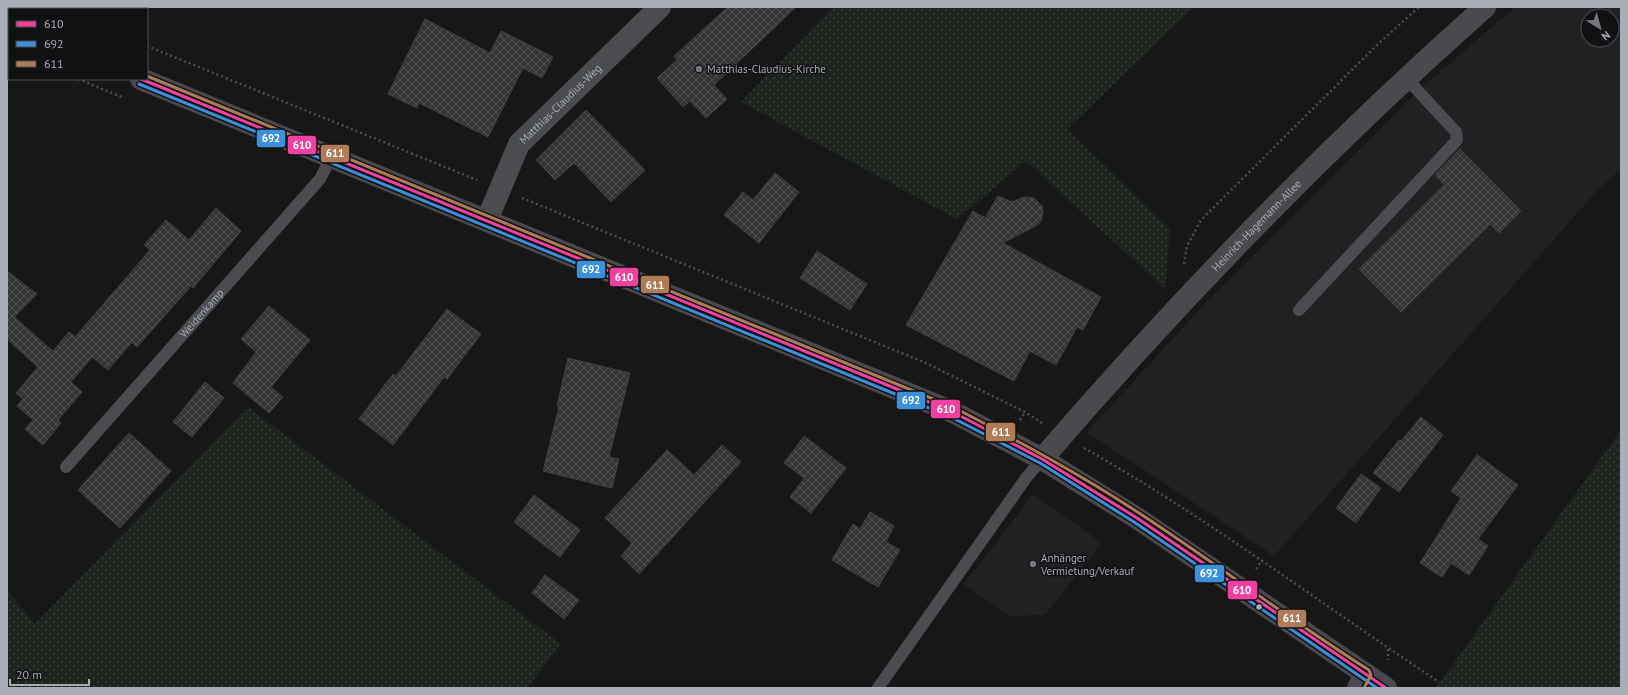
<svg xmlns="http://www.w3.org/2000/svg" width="1628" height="695" font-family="'PT Sans',sans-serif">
  <defs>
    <pattern id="grass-dots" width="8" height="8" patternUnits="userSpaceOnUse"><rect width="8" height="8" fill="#1d241e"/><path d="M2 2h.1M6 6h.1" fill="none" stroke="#3b413d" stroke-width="1.8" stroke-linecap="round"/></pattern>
    <pattern id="building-cross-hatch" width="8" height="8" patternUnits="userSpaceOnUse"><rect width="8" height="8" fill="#353536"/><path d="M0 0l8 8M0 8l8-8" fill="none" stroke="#4f5051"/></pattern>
  </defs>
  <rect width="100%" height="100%" fill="#171717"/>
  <path fill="#212123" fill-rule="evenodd" d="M1515 7H1621V169L1596 192 1274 556 1087 432 1211 297 1418 91ZM1588 16H1612V40H1588Z
    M1033 494 1102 543 1045 615 1009 616 964 584Z"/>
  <path fill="url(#grass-dots)" d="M834 7H1194L1067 129 1170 229 1165 289 1026 161 957 219 741 102Z
    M248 407 561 644 527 688H7V590L35 624Z
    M1621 430V688H1436Z"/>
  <path fill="url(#building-cross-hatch)" stroke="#3f4043" d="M728 7H796L714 85 727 99 706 118 690 101 683 107 657 78 677 60 674 56Z
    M425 19 490 53 501 31 553 57 542 78 523 68 488 137 419 103 417 108 388 94Z
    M586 110 645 170 611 202 574 163 555 180 536 160Z
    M1460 149 1521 211 1499 233 1490 224 1401 312 1359 269 1444 185 1435 175Z
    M775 173 799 192 759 243 724 215 743 192 753 200Z
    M998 196 1012 202 1024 197 1034 198 1042 206 1043 211 1041 221 1037 225 1003 243 1101 297 1083 330 1077 327 1056 365 1030 351 1014 381 906 325 973 211 985 218Z
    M216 208 241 231 193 288 191 286 137 347 132 342 108 370 92 357 71 382 82 392 58 420 61 423 43 445 25 429 33 420 17 406 23 399 16 393 38 367 7 339V271L37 294 14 317 53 351 69 332 75 337 119 286 150 250 144 245 166 220 189 240Z
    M817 251 867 284 850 310 800 278Z
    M269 306 310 340 271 387 283 397 269 413 233 383 256 352 241 339Z
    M447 309 481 334 447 379 444 377 393 445 359 419 393 374 396 376Z
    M568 358 630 373 609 457 619 459 612 488 543 471 559 407 557 406Z
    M205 382 224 398 192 437 173 422Z
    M1421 417 1443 435 1399 492 1373 473 1399 440 1401 441Z
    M129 433 171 471 120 528 78 490Z
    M804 436 846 468 811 513 790 497 804 478 784 463Z
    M722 445 741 462 639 574 621 556 632 543 605 518 667 450 694 475Z
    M1477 455 1518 485 1478 539 1488 546 1469 575 1451 563 1442 577 1420 563 1461 498 1451 491Z
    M1361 474 1381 488 1356 523 1336 508Z
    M534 495 580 530 560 557 514 522Z
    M870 512 894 526 886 542 900 550 878 587 832 560 853 524 860 529Z
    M545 575 579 600 564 619 532 593Z"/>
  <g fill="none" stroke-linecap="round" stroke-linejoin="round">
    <path stroke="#4d4e52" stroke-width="2.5" stroke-dasharray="2 3" stroke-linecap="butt" d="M51 7 55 9
      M147 46 477 180
      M78 79 124 98
      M522 198 926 363 1025 412 1042 423
      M1184 264 1187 246 1201 220 1378 44 1419 7
      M1020 420 1025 412
      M1084 448C1208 518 1321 604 1439 682
      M1256 569 1262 560
      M1388 649V660"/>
    <g stroke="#4b4c50" stroke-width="12">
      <path d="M1299 310 1457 140 1456 132 1406 78"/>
      <path id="s1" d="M66 467 320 179 331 157"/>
      <path d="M878 688 1026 478 1042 459"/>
    </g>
    <g stroke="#4b4c50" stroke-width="22">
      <path id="s2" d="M487 220 519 144 660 7"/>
      <path d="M1358 688 1366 674"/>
    </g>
    <g stroke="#4a4a4e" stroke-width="22">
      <path d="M7 24 9 25"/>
      <path d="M141 79 953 412 1042 459 1137 518 1386 688"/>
      <path id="s3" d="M1042 459C1180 299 1327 147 1485 7"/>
    </g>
    <defs>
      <path id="bus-1" d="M141 79 953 412 1042 459 1137 518 1386 688"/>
      <path id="bus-2" d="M139 84 951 417 1040 463 1134 522 1377 688"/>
      <path id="bus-3" d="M147 76 955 408C1018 441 1080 474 1139 513 1217 564 1290 620 1369 670L1371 675 1364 688"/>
    </defs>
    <use href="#bus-1" stroke="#111113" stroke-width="6"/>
    <use href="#bus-2" stroke="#111113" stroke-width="6"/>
    <use href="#bus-3" stroke="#111113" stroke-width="6"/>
    <use href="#bus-1" stroke="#f240a1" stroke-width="3"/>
    <use href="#bus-2" stroke="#3a90db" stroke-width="3"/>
    <use href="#bus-3" stroke="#b07c57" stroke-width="3"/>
  </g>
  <g fill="#757880" stroke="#111113" stroke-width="1.5">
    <circle cx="699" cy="69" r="4"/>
    <circle cx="1033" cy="564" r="4"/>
  </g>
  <circle fill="#a8adb8" stroke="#111113" stroke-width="1.5" cx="1259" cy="607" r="3.5"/>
  <g text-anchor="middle" stroke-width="3" stroke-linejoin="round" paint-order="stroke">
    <g font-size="11" fill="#a8adb8" stroke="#111113" text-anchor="start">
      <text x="707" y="73">Matthias-Claudius-Kirche</text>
      <text x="1041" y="562">Anhänger<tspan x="1041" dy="13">Vermietung/Verkauf</tspan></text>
    </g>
    <g font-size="11" fill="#a8adb8" stroke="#111113">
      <text dy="4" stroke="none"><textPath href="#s2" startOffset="140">Matthias-Claudius-Weg</textPath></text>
      <text dy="4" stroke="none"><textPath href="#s3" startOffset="317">Heinrich-Hagemann-Allee</textPath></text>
      <text dy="4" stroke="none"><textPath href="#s1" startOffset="205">Weidenkamp</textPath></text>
    </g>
  </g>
  <g stroke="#111113" stroke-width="1.5">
    <rect x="256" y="129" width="30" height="19" rx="4" fill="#3a90db"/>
    <rect x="287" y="135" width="30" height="20" rx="4" fill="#f240a1"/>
    <rect x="320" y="144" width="30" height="19" rx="4" fill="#b07c57"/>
    <rect x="576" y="260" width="30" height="19" rx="4" fill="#3a90db"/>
    <rect x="609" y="267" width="30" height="20" rx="4" fill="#f240a1"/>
    <rect x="640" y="275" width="30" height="19" rx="4" fill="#b07c57"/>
    <rect x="896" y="391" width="30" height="19" rx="4" fill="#3a90db"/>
    <rect x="930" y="399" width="31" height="20" rx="4" fill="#f240a1"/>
    <rect x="985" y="422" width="31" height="20" rx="4" fill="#b07c57"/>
    <rect x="1194" y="564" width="31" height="19" rx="4" fill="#3a90db"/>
    <rect x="1227" y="580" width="31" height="20" rx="4" fill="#f240a1"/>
    <rect x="1277" y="609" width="30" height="19" rx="4" fill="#b07c57"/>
  </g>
  <g font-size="11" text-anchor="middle" font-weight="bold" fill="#fff">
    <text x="271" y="142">692</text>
    <text x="302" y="149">610</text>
    <text x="335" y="157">611</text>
    <text x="591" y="273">692</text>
    <text x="624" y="281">610</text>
    <text x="655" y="289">611</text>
    <text x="911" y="404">692</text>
    <text x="946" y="413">610</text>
    <text x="1001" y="436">611</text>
    <text x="1209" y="577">692</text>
    <text x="1242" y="594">610</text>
    <text x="1292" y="622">611</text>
  </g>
  <rect width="1628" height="695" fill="none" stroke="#a8adb8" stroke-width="16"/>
  <rect x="8" y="8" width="140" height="72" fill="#111113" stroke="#4d4f55"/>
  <rect x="16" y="21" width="20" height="6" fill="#f240a1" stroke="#4d4f55"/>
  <text x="44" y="28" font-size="12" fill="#a8adb8">610</text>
  <rect x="16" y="41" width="20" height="6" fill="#3a90db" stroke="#4d4f55"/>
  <text x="44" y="48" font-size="12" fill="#a8adb8">692</text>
  <rect x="16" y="61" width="20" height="6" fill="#b07c57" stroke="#4d4f55"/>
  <text x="44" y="68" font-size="12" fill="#a8adb8">611</text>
  <g transform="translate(1600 28) rotate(143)"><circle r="19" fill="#111113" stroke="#4d4f55"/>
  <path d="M0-3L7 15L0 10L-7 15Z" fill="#757880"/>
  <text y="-6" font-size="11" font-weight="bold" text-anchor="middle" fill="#a8adb8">N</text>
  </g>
  <path d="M10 679v6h79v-6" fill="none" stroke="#a8adb8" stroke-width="2"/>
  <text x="16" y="679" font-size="12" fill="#a8adb8" stroke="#111113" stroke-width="3" paint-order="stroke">20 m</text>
</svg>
